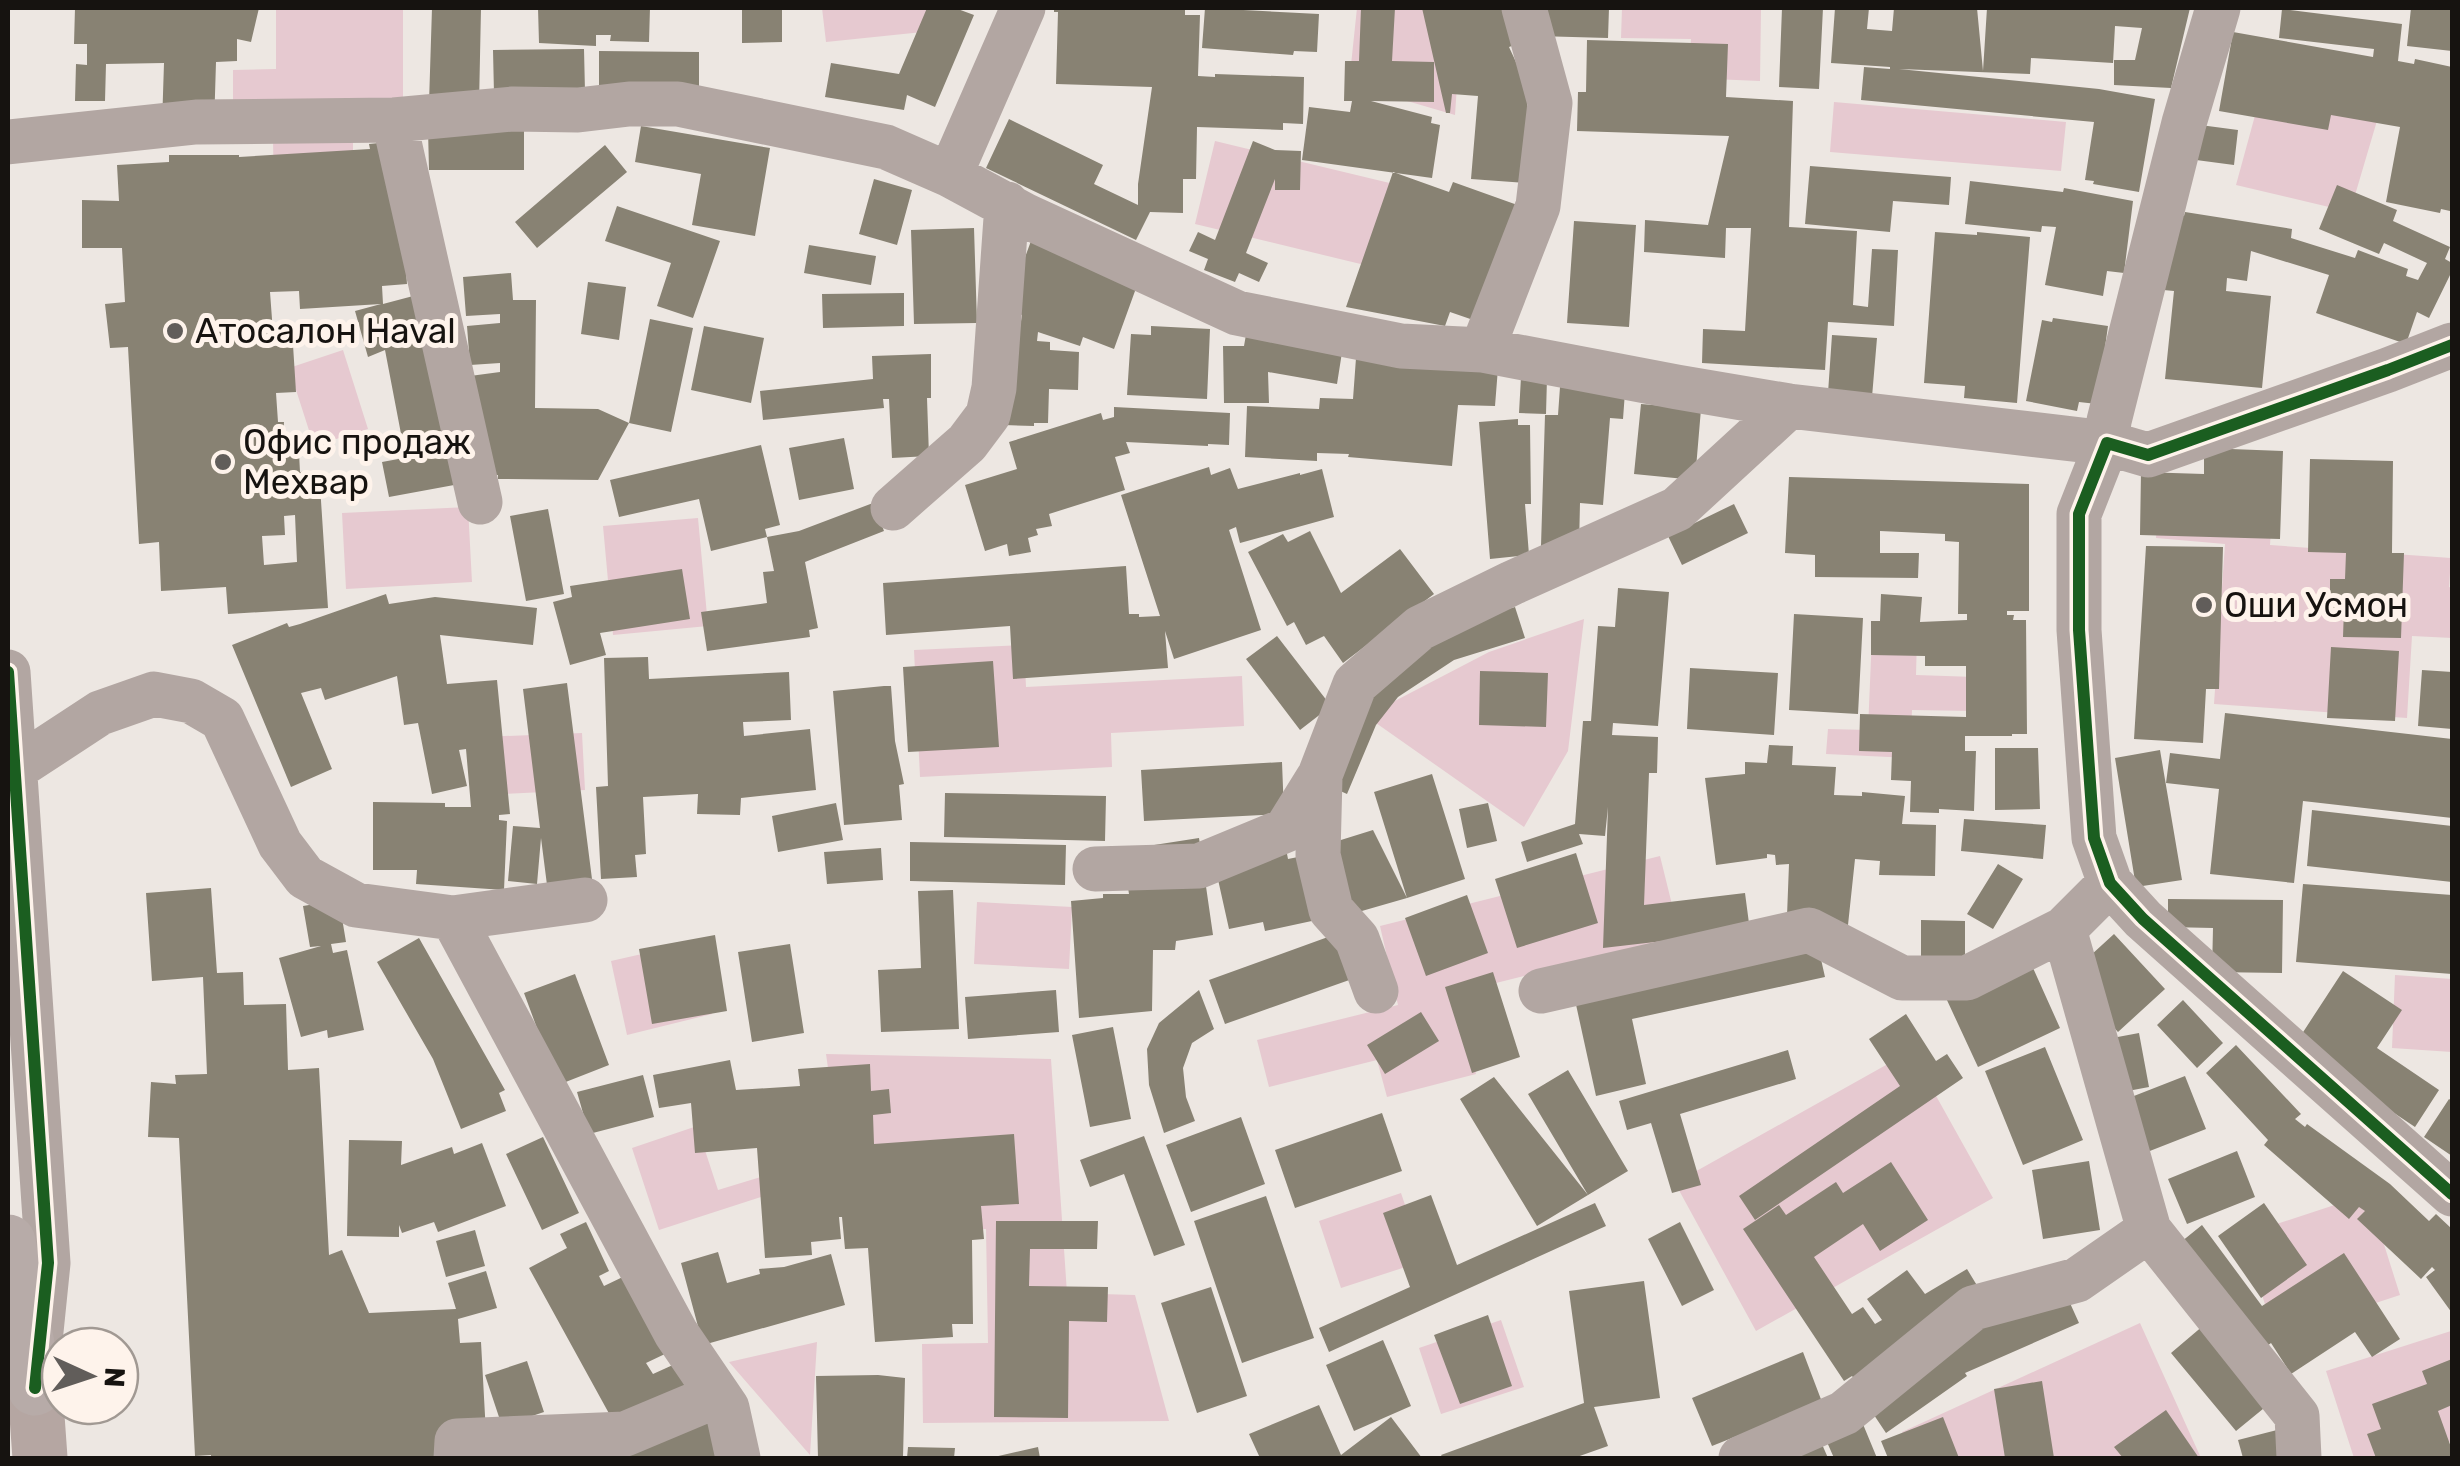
<svg xmlns="http://www.w3.org/2000/svg" width="2460" height="1466" font-family="Rubik,sans-serif">
  <rect width="100%" height="100%" fill="#ede7e2"/>
  <path fill="#e6c9d0" d="M276 8H403V118L353 119V198L274 199 273 139 233 138V70L276 69Z
    M822 8H940L942 30 826 42Z
    M1357 8 1428 9 1459 55 1455 115 1349 84Z
    M1622 8H1761L1760 81 1689 78 1691 39 1621 38Z
    M2274 46 2392 70 2350 212 2236 185Z
    M1834 102 2066 122 2061 171 1830 152Z
    M1215 141 1423 191 1402 274 1195 224Z
    M343 350 368 429 314 446 289 368Z
    M2275 468 2270 545 2451 558 2449 587 2452 588V638L2412 636 2407 718 2214 704 2225 544 2156 538 2160 482Z
    M468 507 472 582 346 589 342 513Z
    M698 518 708 626 613 635 603 526Z
    M1584 619 1568 751 1524 827 1366 716 1489 652Z
    M1872 635 1917 637 1916 675 1975 677 1974 711 1912 710 1910 758 1826 754 1828 729 1868 730Z
    M1024 645 1026 687 1242 676 1244 726 1111 733 1112 767 920 777 914 650Z
    M582 733 585 790 484 795 481 737Z
    M1660 856 1680 937 1456 993 1476 1074 1387 1097 1377 1060 1269 1087 1257 1040 1398 1005 1380 926Z
    M977 902 1072 907 1069 969 974 964Z
    M695 942 712 1014 627 1035 611 961Z
    M2395 975 2452 979V1052L2392 1048Z
    M1911 1051 1993 1198 1756 1331 1675 1183Z
    M826 1054 1051 1059 1067 1293 1135 1295 1169 1421 923 1423 922 1344 988 1343 986 1229 851 1228Z
    M697 1126 718 1190 767 1175 773 1193 659 1230 632 1148Z
    M1401 1193 1424 1261 1341 1288 1319 1221Z
    M2368 1194 2400 1295 2275 1336 2243 1235Z
    M1501 1320 1524 1387 1441 1414 1419 1348Z
    M2140 1323 2201 1458H1914L1902 1432Z
    M2451 1331 2452 1336V1441L2400 1458H2354L2326 1371Z
    M817 1342 810 1455 729 1362Z"/>
  <path fill="#888273" fill-rule="evenodd" d="M75 8H259L251 42 237 39V61L216 62 214 127 162 125 164 63 106 64 105 101H75L76 64 87 65V44H74Z
    M432 8H481L479 105 429 103Z
    M538 8H650L649 42 610 41 611 35H596V46L539 43Z
    M742 8H782V42L742 43Z
    M927 8H955L974 15 935 107 907 95 904 110 825 97 831 63 899 74Z
    M1054 8H1185V15H1200L1198 76 1215 77V74L1304 77 1303 124 1283 123V130L1197 127 1196 179H1183V213L1150 212 1136 240 986 168 1009 119 1103 165 1094 184 1138 205V184L1152 87 1056 84 1058 12H1054Z
    M1205 8 1319 14 1317 52 1294 51 1293 55 1202 48Z
    M1361 8H1395L1392 61 1434 62V102L1371 101 1432 117 1431 123 1440 125 1432 178 1302 160 1309 107 1350 112 1352 101H1344L1345 61H1359Z
    M1422 8H1507L1520 43 1509 47 1527 86V183L1471 179 1478 96 1452 94 1450 113H1446Z
    M1538 8H1609L1608 38 1537 36Z
    M1782 8H1823L1819 89 1779 87Z
    M1835 8H1869L1867 29 1892 31 1894 8H1977L1983 71 1987 8H2190L2171 88 2114 85V60H2135L2142 28 2115 26 2113 63 2031 58 2030 74 1899 69 2099 89 2155 99 2139 192 2093 184 2094 181 2085 180 2094 122 1861 100 1864 67 1890 69V67L1831 63Z
    M2411 8H2452V51L2407 46Z
    M2282 9 2402 24 2398 61 2414 64 2415 59 2452 67V203L2450 211 2441 209 2440 213 2386 202 2400 127 2331 115 2328 130 2219 111 2233 32 2373 57 2374 49 2279 38Z
    M1587 40 1728 44 1726 97 1793 101 1789 227 1857 231 1853 305 1868 307 1872 249 1898 250 1894 326 1828 322 1825 370 1702 363 1703 329 1745 331 1751 228H1726L1725 258 1644 252 1645 220 1708 225 1729 136 1577 131 1578 92H1586Z
    M584 49 585 92 494 94 493 50Z
    M599 51 699 52V89L599 88Z
    M2185 123 2238 130 2234 165 2181 158Z
    M641 126 770 148 755 236 692 225 701 174 635 162Z
    M428 129H524V170H429Z
    M410 140 404 242 407 284 382 286 383 304 432 291 460 427 402 439 385 350 368 357 355 311 381 304 300 309 299 291 270 292 274 346 293 345 296 392 276 393 278 422H284L282 455 299 453 300 472 319 470 328 608 228 614 226 587 161 591 159 542 139 544 128 347 110 348 105 304 125 302 122 248H82V200L119 201 117 165 169 162V155H239V157L370 149 369 144ZM295 515 297 562 264 565 262 536 285 535 284 516Z
    M1253 141 1275 150 1301 151 1300 190H1275V179L1246 253 1268 263 1259 282 1239 273 1235 282 1204 270 1208 259 1189 251 1198 232 1215 240Z
    M605 145 627 172 537 248 515 222Z
    M1810 166 1951 177 1949 205 1893 201 1890 232 1805 224Z
    M1393 172 1449 192 1453 182 1523 207 1482 323 1450 312 1445 326 1346 307Z
    M874 179 912 190 897 245 859 234Z
    M1970 181 2063 192 2064 188 2133 201 2124 273 2107 271 2103 296 2045 285 2056 227 2042 226 2041 232 1965 224Z
    M2337 185 2397 210 2393 221 2450 247 2445 259 2452 263V271L2429 318 2417 312 2406 344 2316 313 2329 275 2251 251 2247 281 2227 278 2226 291 2271 296 2262 388 2165 379 2174 291 2153 289 2160 214 2184 216 2185 212 2292 229 2291 238 2355 258 2358 250 2408 269 2406 276 2418 280 2427 263 2384 243 2379 254 2319 229Z
    M617 206 720 241 693 318 657 306 671 263 605 241Z
    M1574 221 1636 225 1629 327 1567 323Z
    M974 228 977 323 914 324 911 230Z
    M1935 232 1977 235V232L2030 237 2017 403 1964 398 1965 386 1924 383Z
    M1031 241 1139 280 1114 349 1083 337 1080 346 1038 332 1037 341 1050 342V350L1079 352 1078 390 1049 389 1048 423H1034V426L1004 425 1022 315 1006 309Z
    M809 245 876 256 871 285 804 273Z
    M511 273 513 300H536L535 408 598 409 629 423 650 319 693 328 671 432 629 423 598 480 498 479V475L481 477 470 376 500 372V363L470 365 467 326 500 323V314L466 316 463 277Z
    M588 282 626 287 619 340 581 334Z
    M904 293V326L823 328 822 294Z
    M2053 318 2108 326 2097 404 2079 402 2077 411 2026 401 2042 320 2052 322Z
    M704 326 764 338 751 403 691 390Z
    M1151 326 1210 329 1207 399 1127 395 1131 334 1151 335Z
    M1247 329 1343 346 1337 384 1268 372 1269 403H1224L1223 346H1244Z
    M1832 335 1877 338 1872 397 1828 393Z
    M931 354V398H927L929 456 892 458 889 399H883L884 408 763 420 760 391 873 379 872 356Z
    M1356 358 1498 368 1495 406 1458 405 1452 466 1348 457 1349 454 1317 453V461L1245 457 1247 406 1319 409 1320 398 1353 399Z
    M1521 377 1547 378 1546 414 1519 413Z
    M1560 387 1625 392 1623 419 1610 418 1603 505 1580 503 1579 547 1541 546 1545 415H1558Z
    M1641 404 1701 409 1695 480 1634 474Z
    M1114 407 1230 413 1229 445 1208 444V446L1126 442 1130 453 1115 457 1125 490 1049 514 1052 526 1036 529 1038 535 1028 538 1031 552 1009 556 1007 544 985 551 965 485 1017 469 1009 442 1101 413 1103 420 1114 417Z
    M1518 419V425H1530L1531 504H1525L1529 555 1490 559 1479 422Z
    M844 438 854 489 799 500 789 448Z
    M761 445 780 525 765 529 767 537 711 551 699 499 619 517 610 480Z
    M458 448 465 483 389 497 382 462Z
    M2204 448 2283 451 2280 539 2140 535 2141 472 2204 474Z
    M2310 459 2393 461 2392 553H2404L2401 638 2343 637 2344 608H2330V579H2345L2346 553 2308 552Z
    M1209 467 1211 475 1230 468 1238 489 1300 473V475L1322 469 1334 517 1240 543 1236 527 1229 530 1261 630 1174 659 1165 631 1168 668 1013 679 1010 626 886 635 883 583 1126 566 1129 614H1139V617L1160 616 1121 495Z
    M1789 477 2029 484V611H2007V615H2014L2013 620H2026L2027 734H2012V736H1965V751H1976L1974 811 1939 809V813L1910 812 1911 781 1891 780 1892 752 1859 751 1860 714 1966 717V666H1925V656L1871 655V621H1880L1881 594 1922 597 1920 622 1967 620V614H1958L1959 542 1945 541V534L1880 531V553H1919L1918 578 1815 577V555L1785 553Z
    M873 503 884 531 805 562 818 628 809 630 810 637 707 651 701 612 767 603 763 572 774 571 767 537 799 531Z
    M1734 504 1748 533 1682 565 1668 536Z
    M548 509 564 594 526 601 510 516Z
    M1310 531 1341 593 1400 549 1434 594 1343 663 1324 636 1306 645 1294 622 1287 626 1248 552 1283 534 1288 542Z
    M2146 546 2223 547 2219 689H2206L2203 743 2134 739Z
    M682 569 690 619 600 633 606 655 570 665 553 602 572 597 570 586Z
    M1618 588 1669 592 1658 726 1613 723 1612 735 1658 737 1657 773H1649L1644 905 1745 893 1750 931 1603 948 1608 807 1605 836 1579 834 1583 844 1527 862 1521 842 1575 824 1583 721H1591L1598 626 1615 627Z
    M386 594 389 604 435 597 537 608 533 645 440 635 447 684 497 680 510 814 499 815V820L507 821 504 890 416 884 417 870H373V802L445 803V807H471L466 749 459 750 467 786 432 794 418 723 404 725 397 676 325 700 321 688 301 693 332 769 291 787 232 645 287 623 289 627 300 624Z
    M1515 607 1525 638 1454 660 1398 697 1376 725 1347 794 1318 781 1349 708 1437 630Z
    M1794 614 1863 618 1858 714 1789 710Z
    M1277 636 1331 706 1300 730 1246 659Z
    M2331 647 2399 651 2395 721 2327 718Z
    M648 657 649 679 789 672 791 720 743 722 744 736 810 729 816 790 741 798 740 815 697 814 698 794 643 797 646 854 635 855 637 877 601 879 596 787 608 786 604 658Z
    M993 661 999 747 908 752 903 667Z
    M1690 668 1778 673 1774 735 1687 729Z
    M2422 670 2452 672V729L2418 726Z
    M1480 671 1548 673 1546 727 1479 725Z
    M567 683 592 879 547 885 541 838 537 884 508 881 513 826 540 828 523 689Z
    M884 686H891L895 741 904 784 899 785 902 820 844 825 833 691Z
    M2225 713 2452 739V818L2303 801 2294 883 2210 874 2219 789 2166 783 2170 753 2220 759Z
    M1769 745 1793 746 1792 765 1836 767 1834 795 1862 796V792L1905 796 1902 824 1936 825 1935 876 1879 875 1880 861 1855 859 1848 925 1787 916 1789 864 1776 865 1775 855 1767 854V858L1716 865 1705 778 1745 774V762L1767 763Z
    M1995 748H2038L2040 809 1995 810Z
    M2160 750 2182 880 2136 887 2115 758Z
    M1282 762 1284 814 1144 821 1141 770Z
    M1432 774 1465 879 1407 898 1334 919 1312 849 1373 830 1407 898 1374 792Z
    M945 793 1106 796 1105 841 944 837Z
    M836 803 843 840 778 852 772 816Z
    M1488 803 1497 841 1467 848 1459 809Z
    M2312 810 2452 826V882L2307 866Z
    M1964 819 2046 825 2043 859 1961 851Z
    M1281 823 1288 859 1308 855 1321 919 1265 931 1263 922 1229 929 1209 839Z
    M1199 838 1213 935 1176 941 1175 950H1153L1152 1011 1079 1018 1071 901 1103 898V894H1129L1122 850Z
    M910 842 1066 845 1065 885 910 881Z
    M881 848 883 880 827 884 824 852Z
    M1576 853 1598 923 1517 948 1495 879Z
    M1998 864 2023 879 1993 929 1967 914Z
    M2303 884 2452 895V974L2296 962Z
    M211 888 217 973 243 972 244 1005 286 1004 288 1070 319 1068 329 1255 342 1250 369 1313 456 1309 448 1283 486 1271 497 1308 458 1319 460 1343 481 1342 486 1434 464 1458H211V1455L195 1456 179 1138 148 1137 151 1082 176 1084 175 1075 207 1074 203 977 152 981 146 893Z
    M953 890 959 1029 881 1032 878 970 921 968 918 891Z
    M1467 895 1488 953 1426 976 1405 918Z
    M2168 899 2283 900 2282 973 2212 972 2213 928 2168 927Z
    M339 900 346 942 331 944 333 953 347 950 364 1030 328 1038 327 1030 301 1037 279 958 321 946 310 947 303 906Z
    M1921 920 1965 921V961H1921Z
    M1339 933 1355 978 1225 1024 1209 980Z
    M2114 934 2165 989 2118 1032 2067 977Z
    M715 935 727 1011 652 1024 639 949Z
    M419 938 505 1090 499 1093 506 1111 461 1129 433 1059 377 962Z
    M790 944 804 1033 752 1042 738 952Z
    M1818 946 1825 977 1632 1019 1646 1084 1596 1096 1575 1000Z
    M2029 959 2060 1028 1978 1067 1946 998Z
    M2343 971 2402 1010 2377 1048 2439 1090 2415 1127 2294 1046Z
    M1493 972 1520 1057 1472 1073 1445 987Z
    M575 974 609 1065 558 1085 524 993Z
    M1056 990 1059 1032 968 1039 965 997Z
    M1199 990 1214 1029 1192 1043 1183 1068 1186 1097 1195 1121 1164 1133 1149 1085 1147 1049 1159 1023Z
    M2183 1000 2223 1043 2197 1068 2157 1025Z
    M1421 1012 1439 1041 1385 1074 1367 1045Z
    M1906 1014 1936 1061 1947 1054 1963 1078 1755 1220 1739 1196 1900 1086 1869 1039Z
    M1113 1027 1131 1119 1090 1127 1072 1035Z
    M2139 1033 2149 1087 2117 1093 2107 1039Z
    M2236 1045 2301 1114 2295 1119 2305 1127 2307 1124 2390 1184 2429 1221 2436 1214 2452 1229V1313L2426 1277 2435 1270 2432 1267 2421 1279 2357 1219 2365 1211 2359 1207 2349 1219 2264 1145 2268 1140 2206 1073Z
    M2045 1047 2083 1140 2023 1165 1985 1071Z
    M1788 1050 1796 1079 1680 1114 1701 1185 1672 1193 1651 1123 1627 1130 1619 1101Z
    M730 1060 736 1090 800 1086 798 1069 870 1064 871 1091 889 1089 891 1113 873 1115 874 1144 1014 1134 1019 1204 981 1206 984 1239 972 1240 973 1324H952L953 1337 875 1342 868 1248 845 1249 842 1217H839L841 1239 811 1242 812 1255 765 1258 757 1148 695 1153 691 1103 659 1108 653 1075Z
    M1568 1070 1628 1171 1588 1195 1528 1094Z
    M643 1075 654 1117 589 1134 577 1092Z
    M2185 1076 2206 1129 2137 1156 2116 1103Z
    M1494 1077 1588 1195 1537 1226 1460 1099Z
    M2449 1099 2452 1101V1156L2424 1137Z
    M1382 1113 1402 1171 1295 1208 1275 1150Z
    M1241 1117 1265 1184 1191 1212 1166 1145Z
    M1144 1136 1185 1245 1154 1256 1124 1174 1090 1187 1080 1160Z
    M543 1137 579 1213 542 1230 506 1154Z
    M349 1140 402 1141 401 1165 452 1147 454 1154 482 1143 506 1206 438 1232 434 1222 402 1233 399 1225V1237L347 1236Z
    M2237 1151 2255 1197 2187 1224 2168 1179Z
    M2089 1161 2100 1230 2043 1239 2032 1170Z
    M1891 1162 1928 1220 1880 1251 1863 1224 1814 1257 1852 1314 1863 1307 1875 1324 1882 1320 1867 1299 1907 1270 1925 1294 1967 1269 1981 1292 1856 1381 1852 1376 1844 1381 1743 1229 1779 1205 1786 1215 1836 1182 1843 1193Z
    M1431 1195 1457 1265 1595 1203 1606 1226 1329 1352 1319 1328 1410 1287 1383 1213Z
    M1266 1196 1314 1338 1242 1363 1194 1221Z
    M2264 1203 2307 1265 2261 1298 2218 1236Z
    M996 1221H1098L1097 1249H1030L1029 1286 1108 1287 1107 1322 1069 1321 1068 1418 994 1417Z
    M586 1222 609 1271 599 1276 604 1286 629 1274 667 1353 646 1363 653 1374 675 1364 690 1397 617 1428 529 1268 567 1248 560 1234Z
    M1680 1222 1714 1290 1682 1306 1648 1239Z
    M2202 1225 2262 1306 2344 1253 2400 1339 2372 1357 2355 1332 2291 1374 2271 1343 2256 1354 2176 1246Z
    M475 1230 485 1266 446 1277 436 1241Z
    M718 1252 727 1283 760 1274 759 1269 784 1267 831 1254 845 1305 703 1345 681 1263Z
    M1644 1281 1660 1398 1594 1407 1608 1446 1574 1458H1443L1441 1455 1584 1403 1569 1291Z
    M1211 1287 1247 1396 1197 1413 1161 1303Z
    M2065 1292 2079 1323 1965 1373 1967 1376 1886 1433 1864 1400 1945 1344Z
    M1488 1315 1512 1386 1460 1404 1434 1335Z
    M2204 1325 2269 1404 2236 1431 2171 1353Z
    M1383 1340 1411 1406 1354 1431 1326 1365Z
    M1803 1352 1822 1402 1712 1446 1692 1398Z
    M2452 1359V1405L2438 1411 2452 1450V1458H2376L2367 1434 2381 1429 2372 1404 2427 1384 2422 1371Z
    M527 1361 544 1412 502 1426 485 1375Z
    M878 1375 905 1378 903 1457 818 1458 816 1376Z
    M2042 1381 2054 1458H2005L1994 1389Z
    M1319 1405 1341 1455 1391 1417 1422 1458H1260L1249 1434Z
    M2166 1410 2199 1458H2123L2114 1447Z
    M715 1417 727 1458H603L601 1452Z
    M1860 1417 1877 1458H1834L1823 1433Z
    M1943 1417 1959 1458H1888L1881 1441Z
    M2277 1430 2284 1458H2243L2238 1440Z
    M1821 1442 1828 1458H1782Z
    M908 1447 955 1448 954 1458H907Z
    M1038 1447 1040 1458H994V1457Z"/>
  <g fill="none" stroke-linecap="round" stroke-linejoin="round">
    <path stroke="#b2a6a2" stroke-width="45" d="M2218 8 2184 123 2109 421 2107 443 2079 514V630L2094 838 2110 883 2143 919 2452 1194
      M394 120 480 502
      M8 142 196 122 394 120 513 109 578 110 629 104H678L886 147 950 175 1026 216 1237 313 1401 346 1482 350 1677 387 1789 406 2107 443 2148 455 2388 370 2452 345
      M950 175 1023 8
      M1482 350 1538 206 1550 103 1524 8
      M893 508 967 443 988 415 994 388 1007 204
      M8 672 48 1263 39 1351
      M13 770 100 713 154 694 191 701 222 719 280 844 305 877 356 905 453 918 585 900
      M1320 777 1318 855 1331 910 1357 939 1376 991
      M1095 869 1199 866 1286 830 1320 775 1355 684 1420 628 1512 583 1677 509 1789 406
      M453 918 676 1333 727 1408 738 1458
      M2064 929 2149 1230 2297 1416 2299 1458
      M1541 991 1809 930 1902 978H1967L2064 929 2110 883
      M456 1458 457 1441 625 1434 718 1395
      M1741 1458 1844 1413 1973 1308 2077 1280 2149 1230"/>
    <path stroke="#b5a6a2" stroke-width="55" d="M35 1388 40 1458"/>
    <path stroke="#b7aba8" stroke-width="55" d="M8 1242 35 1388"/>
    <defs>
      <path id="cycleway" d="M2452 345 2388 370 2148 455 2107 443 2079 514V630L2094 838 2110 883 2143 919 2452 1194
        M8 672 48 1263 35 1388"/>
    </defs>
    <use href="#cycleway" stroke="#fef3eb" stroke-width="19"/>
    <use href="#cycleway" stroke="#1b5e20" stroke-width="12"/>
  </g>
  <g fill="#615d5a" stroke="#fef3eb" stroke-width="4">
    <circle cx="175" cy="331" r="10"/>
    <circle cx="223" cy="462" r="10"/>
    <circle cx="2204" cy="605" r="10"/>
  </g>
  <g text-anchor="middle" stroke-width="10" stroke-linejoin="round" paint-order="stroke">
    <g font-size="35" fill="#161310" stroke="#fef3eb" text-anchor="start">
      <text x="195" y="343">Атосалон Haval</text>
      <text x="243" y="454">Офис продаж<tspan x="243" dy="40">Мехвар</tspan></text>
      <text x="2224" y="617">Оши Усмон</text>
    </g>
  </g>
  <rect width="2460" height="1466" fill="none" stroke="#161310" stroke-width="20"/>
  <g transform="translate(90 1376) rotate(93)"><circle r="48" fill="#fef3eb" stroke="#a19993" stroke-width="2.5"/>
  <path d="M0-8L18 38L0 25L-18 38Z" fill="#615d5a"/>
  <text y="-15" font-size="28" font-weight="bold" text-anchor="middle" fill="#161310">N</text>
  </g>
</svg>
